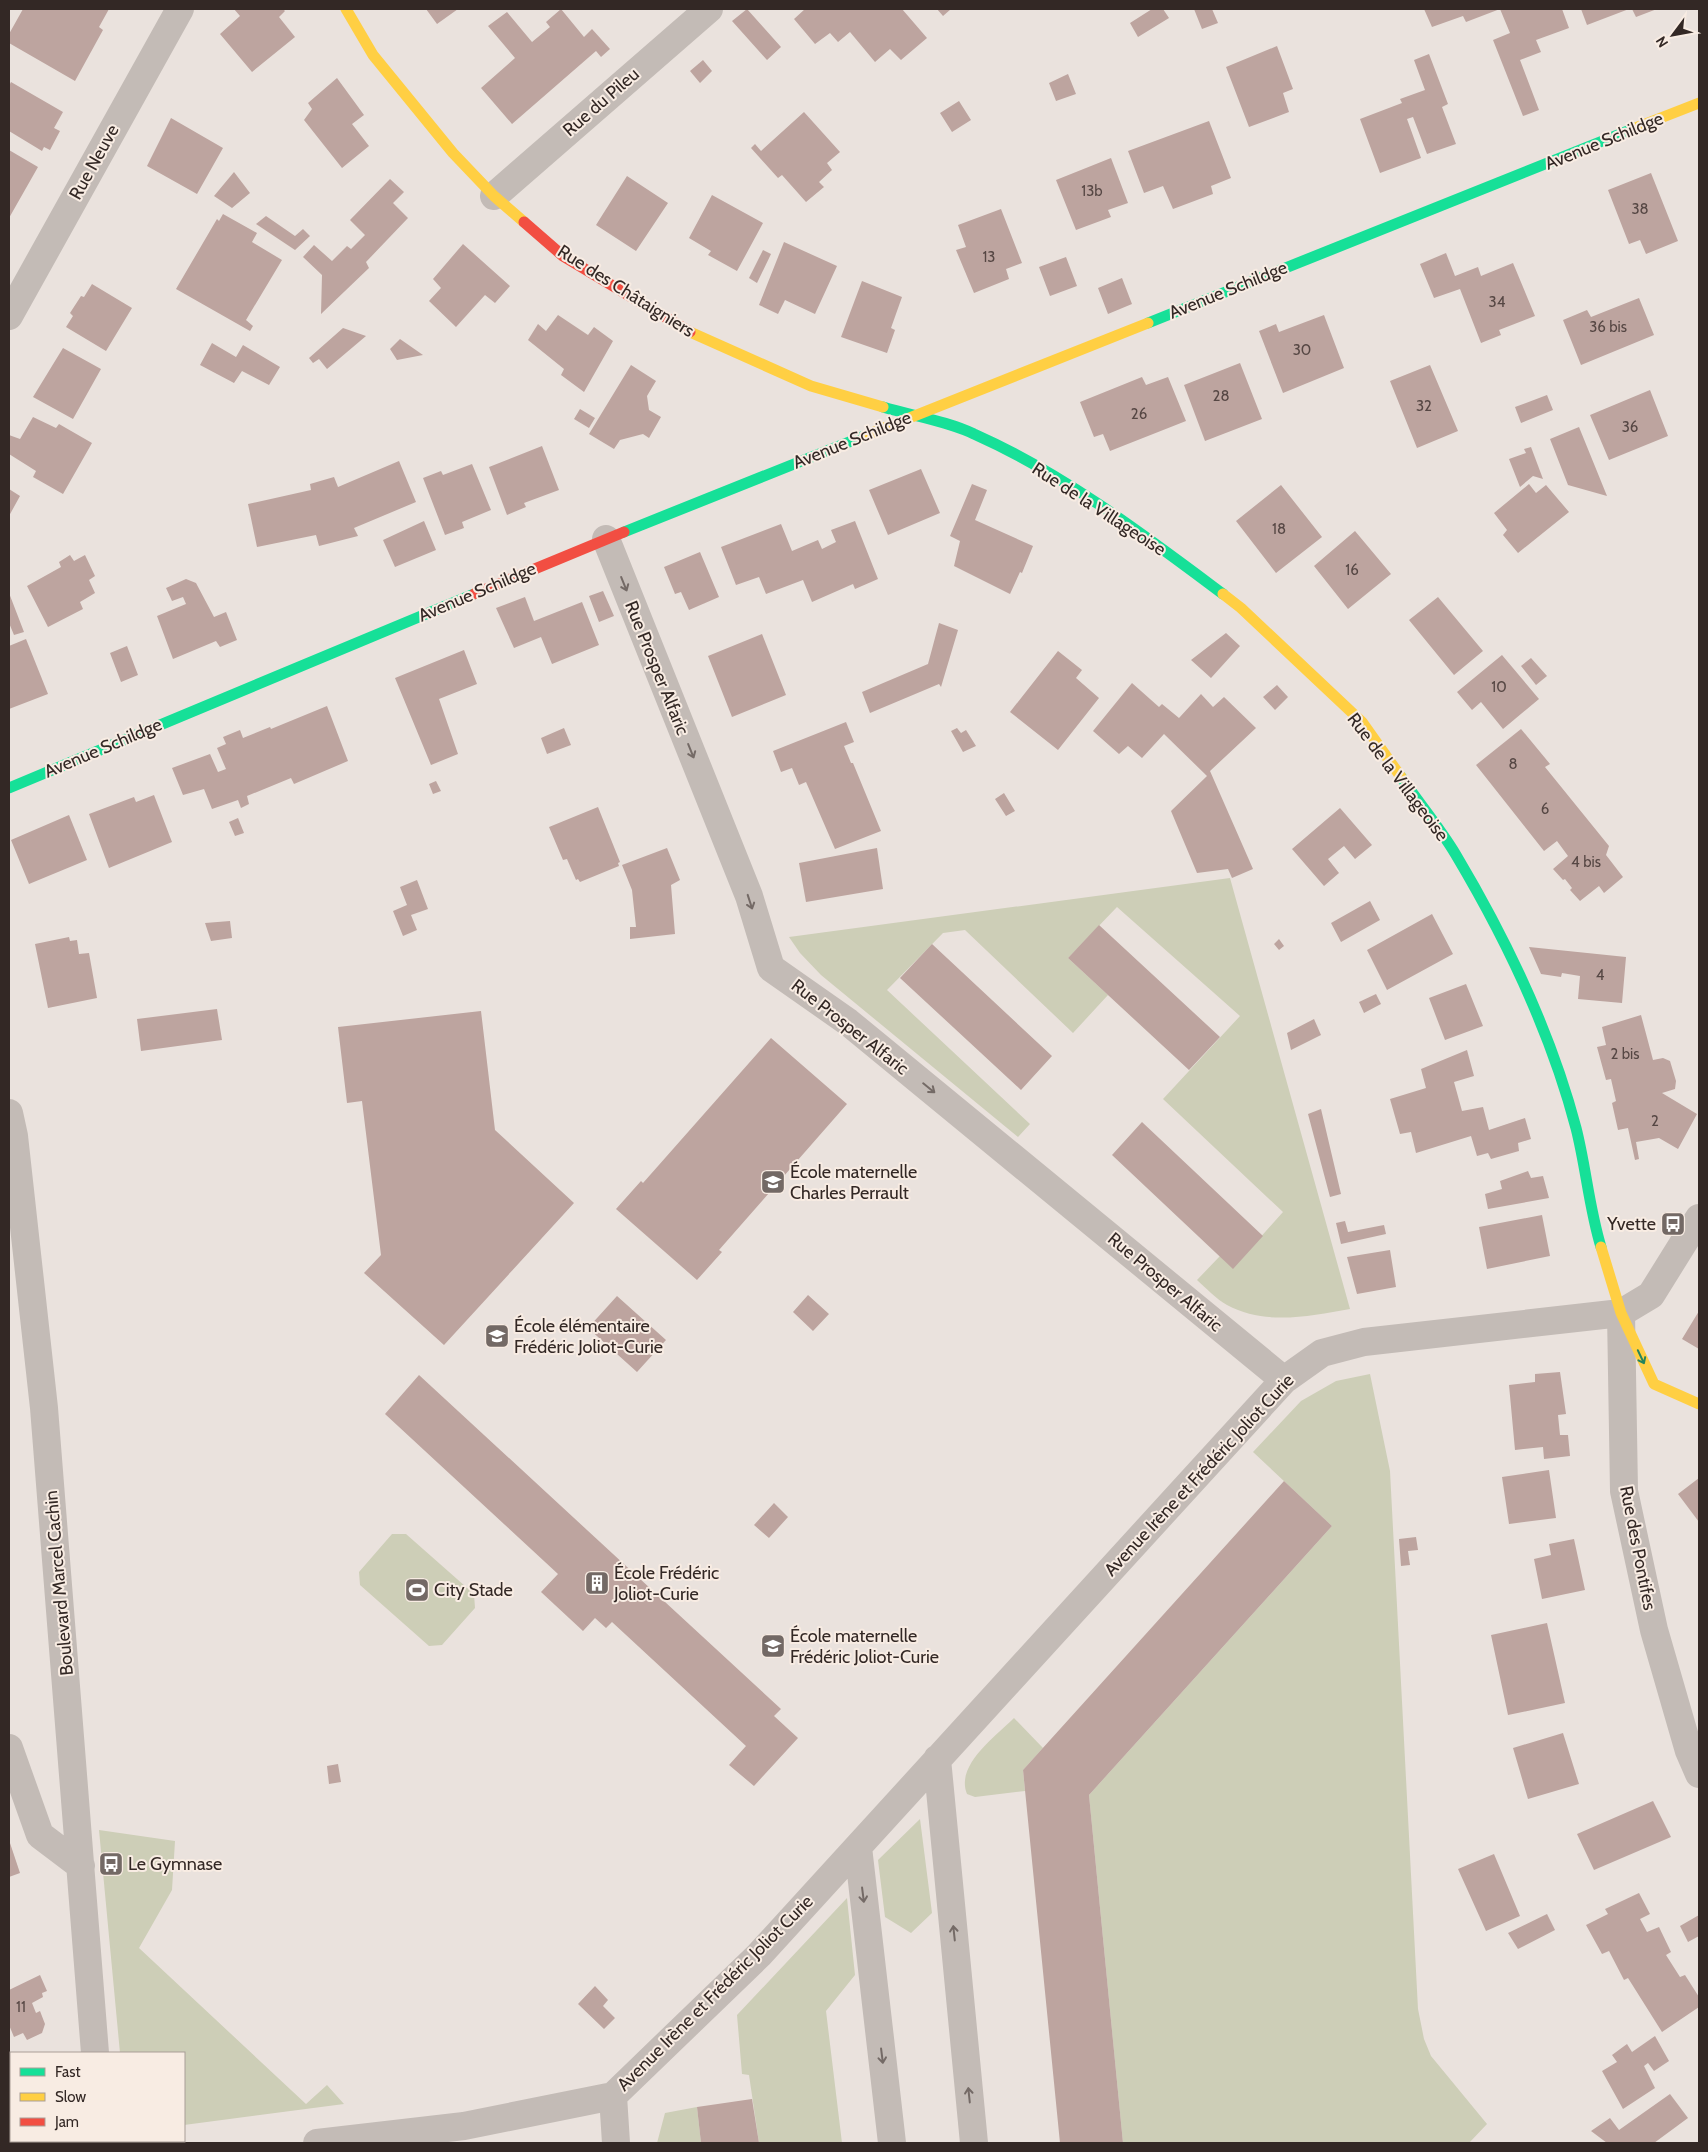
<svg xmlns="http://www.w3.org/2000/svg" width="1708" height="2152" font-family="Cabin,sans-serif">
  <rect width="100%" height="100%" fill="#eae2dd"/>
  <path fill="#cdceb7" d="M1230 878 1350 1309C1309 1316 1266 1326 1227 1305 1216 1299 1206 1288 1197 1280L1220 1256 1233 1268 1283 1212 1163 1099 1240 1016 1117 907 1068 958 1108 995 1073 1033 965 930 943 933 887 990 1030 1124 1018 1137 821 975 800 953 789 937Z
    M1370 1374 1390 1471 1418 2009 1424 2039 1431 2056 1487 2124 1469 2143H1123L1089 1795 1332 1526 1253 1452 1301 1401 1336 1381Z
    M392 1534H406L474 1594 475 1608 442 1645 429 1646 360 1585 359 1572Z
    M1014 1718 1043 1748 1023 1770 1025 1791 975 1797 967 1794C955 1765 996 1736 1014 1718Z
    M920 1819 932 1913 911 1933 885 1917 878 1860Z
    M99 1830 175 1841 172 1890 139 1948 306 2104 327 2085 344 2104 184 2125V2053H120Z
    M847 1898 855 1975 826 2011 842 2143H759L749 2075 742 2074 737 2015Z
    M697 2107 701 2143H657L665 2113Z"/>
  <path fill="#bda49f" d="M23 9H109L99 27 103 30 75 81 9 43V34Z
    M234 9H283L285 11 279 17 295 37 252 72 220 34 240 16Z
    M426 9H458L437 24Z
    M561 9 584 37 592 29 610 49 601 57 596 51 512 124 481 88 515 58 488 26 507 12 532 42 550 27 546 22Z
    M747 9 781 47 767 60 732 21Z
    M805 9H902L927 38 901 60 890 49 875 62 850 32 838 42 830 33 815 44 794 19Z
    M937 9H951L943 16Z
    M1152 9H1163L1169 18 1138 37 1130 23Z
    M1194 9H1212L1218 23 1202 29Z
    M1424 9H1562L1569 28 1536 40 1541 52 1520 60 1539 110 1523 116 1493 40 1510 33 1500 9 1466 22 1463 16 1432 27Z
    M1581 9H1629L1587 25Z
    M1632 9H1657L1636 17Z
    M1277 46 1293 89 1283 93 1289 112 1249 127 1226 67Z
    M1429 54 1448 104 1442 107 1456 144 1427 154 1413 117 1407 119 1421 158 1380 173 1360 119 1402 103 1400 99 1425 90 1414 60Z
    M703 60 712 71 700 83 690 71Z
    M1068 74 1076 94 1056 101 1049 83Z
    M337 78 364 115 352 124 369 146 342 168 304 120 312 109 308 103Z
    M11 82 63 112 54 128 60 131 50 150 44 147 42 151 9 131V86Z
    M959 101 971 120 952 132 940 113Z
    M804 112 840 152 827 163 832 170 819 182 824 187 806 202 782 175 778 178 751 148 755 144 761 151Z
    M171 118 223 148 197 194 147 166Z
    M1209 121 1231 178 1211 186 1213 194 1173 209 1163 186 1144 193 1128 151Z
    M9 150 38 167 9 218Z
    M1111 158 1128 203 1108 210 1111 217 1076 230 1056 180Z
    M234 172 250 193 232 208 214 196Z
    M1651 173 1678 241 1646 254 1640 240 1629 244 1608 190Z
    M627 176 668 203 636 251 596 225Z
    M390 179 404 192 393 203 408 218 366 262 369 268 321 314 322 275 303 257 314 245 332 261 347 246 351 249 365 235 350 220Z
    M712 195 763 223 737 271 708 255 711 251 689 238Z
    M1001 209 1022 263 1006 269 1009 279 974 293 956 250 966 247 958 225Z
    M223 214 257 233 252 242 282 260 246 320 253 326 250 331 176 289 217 219 219 221Z
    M266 216 295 236 303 229 310 236 295 250 256 224Z
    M784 242 837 266 815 314 785 300 778 314 759 305Z
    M463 244 510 286 495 303 485 295 456 327 429 301 441 288 433 279Z
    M763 250 771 254 757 283 749 278Z
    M1446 253 1455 276 1478 267 1481 276 1513 263 1535 316 1499 330 1501 335 1481 343 1460 289 1434 298 1420 264Z
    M1066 257 1077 286 1050 296 1039 267Z
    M1122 278 1132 304 1108 314 1098 288Z
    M862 281 902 297 891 328 895 330 887 353 841 337Z
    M92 284 132 308 106 351 66 327 73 316 70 313 81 296 84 297Z
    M1639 298 1654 335 1581 365 1563 320 1587 310 1591 317Z
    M558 315 588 335 594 327 613 341 584 392 561 375 564 369 528 340 538 324 546 331Z
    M1324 315 1344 368 1283 393 1259 331 1276 324 1279 332Z
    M343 328 366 336 327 369 319 359 313 363 309 358Z
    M400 339 423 355 397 360 390 349Z
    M212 343 236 357 243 345 280 367 269 385 242 371 234 383 200 365Z
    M63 348 101 369 73 419 33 397Z
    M1240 363 1262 419 1205 441 1184 385Z
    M631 365 656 381 647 396 649 410 661 417 649 438 643 434 620 440 614 449 589 434Z
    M1430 365 1458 431 1417 448 1390 381Z
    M1142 377 1146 385 1168 377 1186 421 1110 451 1103 434 1094 437 1080 402Z
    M1650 390 1668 436 1609 460 1590 415Z
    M1547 395 1553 410 1521 423 1515 407Z
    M580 409 595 418 589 428 574 419Z
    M33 417 56 428 59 424 92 443 63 494 33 477 36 471 9 454V435L20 439Z
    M1579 427 1607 496 1568 485 1550 439Z
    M542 446 559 490 524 503 526 507 507 515 489 467Z
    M1531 447 1543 479 1533 476 1520 487 1509 459 1526 453 1524 449Z
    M399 461 416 502 354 528 358 536 319 546 316 535 257 547 248 504 311 490 310 484 334 477 338 487Z
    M472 464 491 510 462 522 464 528 445 535 423 478 441 471 443 475Z
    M921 469 940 513 888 535 869 490Z
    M972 484 987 490 975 520 1033 546 1022 573 1020 572 1010 594 954 566 960 541 950 536Z
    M1529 484 1536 493 1546 485 1569 512 1518 553 1503 535 1507 530 1494 513Z
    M1281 485 1322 537 1276 573 1236 521Z
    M9 489 20 496 9 516Z
    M424 521 436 550 395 567 383 540Z
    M855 521 878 579 855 589 853 584 812 602 803 580 766 594 759 577 736 585 721 547 781 524 792 551 818 540 822 549 836 542 831 530Z
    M1355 531 1391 574 1348 609 1314 566Z
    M700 552 719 597 689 610 681 592 675 594 664 567Z
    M70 555 74 561 85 555 95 576 89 580 95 593 80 602 83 609 48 627 27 586 61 567 59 562Z
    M186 579 196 583 214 617 226 612 237 640 220 647 216 641 173 659 157 616 186 604 183 597 172 601 166 588Z
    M603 591 614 616 599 622 589 596Z
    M9 593 24 632 14 635 9 623Z
    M525 597 534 621 582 602 599 645 552 664 541 637 514 648 496 608Z
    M1438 597 1483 651 1454 675 1409 620Z
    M939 623 958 630 941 687 939 684 870 713 862 692 928 664Z
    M1226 633 1240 646 1211 678 1191 660Z
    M762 634 786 695 732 717 708 656Z
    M26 639 48 694 9 709V646Z
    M127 646 138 675 121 682 110 653Z
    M464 650 477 684 439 699 458 754 431 765 395 678Z
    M1058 651 1082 670 1076 678 1099 698 1058 750 1010 712Z
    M1502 655 1539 699 1503 729 1481 702 1472 710 1457 692Z
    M1531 658 1547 676 1536 685 1521 666Z
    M1132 683 1159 707 1162 704 1179 718 1201 694 1213 707 1224 697 1256 728 1210 771 1253 869 1232 878 1228 869 1197 873 1171 811 1207 776 1164 734 1142 758 1128 746 1119 754 1093 731Z
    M1277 685 1288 697 1275 710 1263 697Z
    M327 706 348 761 294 784 291 778 247 796 249 804 241 808 238 800 212 809 204 789 183 795 172 768 210 754 218 772 226 769 217 748 226 744 223 737 240 730 243 738 270 727 271 729Z
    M846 722 854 742 844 746 851 763H853L881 831 835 849 806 782 799 785 792 768 781 772 773 751Z
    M564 728 571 745 547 754 541 738Z
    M957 728 961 733 966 730 976 746 963 752 951 731Z
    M1521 729 1550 764 1545 767 1609 846 1606 855 1623 877 1604 893 1599 886 1580 901 1570 890 1572 888 1565 879 1563 880 1553 869 1568 856 1557 841 1544 851 1476 765Z
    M436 781 441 791 433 794 429 784Z
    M1004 793 1015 811 1006 816 995 799Z
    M154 795 172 842 109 868 89 814 134 797 136 802Z
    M598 807 620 862 618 863 619 866 580 882 578 879 576 880 567 859 563 860 549 827Z
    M1340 808 1372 845 1355 859 1344 846 1328 859 1339 873 1324 886 1292 849Z
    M69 815 87 860 29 884 11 840Z
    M238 818 244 833 235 836 229 822Z
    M667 848 680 880 671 885 675 934 630 939V927H636L632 890 622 865Z
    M877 848 883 889 806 902 799 863Z
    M417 880 428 909 411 915 417 930 403 936 393 911 407 905 400 887Z
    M1370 901 1380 920 1341 942 1331 923Z
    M1432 914 1453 954 1387 990 1367 950Z
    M230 921 232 938 211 941 205 923Z
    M1099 925 1220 1037 1189 1070 1068 958Z
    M69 937 70 941 77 940 79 954 89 953 97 998 48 1008 35 944Z
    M1279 939 1284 946 1279 950 1274 944Z
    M932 944 1052 1056 1021 1090 900 978Z
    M1529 947 1626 957 1622 1003 1578 999 1580 976 1562 973 1561 977 1541 974Z
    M1466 984 1483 1026 1445 1040 1429 998Z
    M1376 994 1381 1004 1364 1013 1359 1002Z
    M217 1009 222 1040 141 1051 137 1019Z
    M481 1011 495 1130 574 1203 444 1345 364 1273 381 1255 362 1101 347 1103 338 1027Z
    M1641 1015 1653 1060 1663 1058 1670 1061 1676 1081 1675 1089 1662 1093 1697 1114 1678 1149 1659 1138 1636 1142 1639 1159 1635 1160 1628 1128 1618 1130 1612 1103 1616 1101 1611 1079 1606 1080 1597 1047 1606 1045 1602 1027Z
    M1314 1019 1321 1035 1291 1050 1287 1033Z
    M771 1038 847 1104 719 1250 722 1252 697 1280 616 1209 641 1181 643 1183Z
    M1467 1050 1474 1076 1454 1082 1462 1111 1483 1107 1489 1130 1525 1118 1531 1139 1518 1143 1519 1151 1491 1159 1488 1153 1477 1156 1471 1136 1416 1153 1411 1132 1400 1134 1390 1099 1426 1088 1421 1069Z
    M1321 1109 1341 1194 1330 1197 1308 1114Z
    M1142 1122 1263 1236 1233 1269 1112 1155Z
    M1528 1171 1531 1178 1543 1176 1549 1198 1488 1209 1485 1194 1502 1189 1500 1181Z
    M1542 1215 1550 1256 1487 1269 1479 1227Z
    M1345 1221 1348 1232 1384 1225 1386 1234 1341 1244 1336 1223Z
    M1390 1250 1396 1287 1357 1294 1347 1257Z
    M808 1295 829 1314 813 1331 793 1312Z
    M617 1296 666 1340 637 1372 588 1328Z
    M1699 1311V1349L1682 1339Z
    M1560 1372 1566 1414 1558 1415 1560 1435H1568L1570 1456 1544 1459 1543 1447 1515 1450 1509 1385 1535 1382V1374Z
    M419 1375 781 1709 774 1716 798 1738 754 1786 729 1765 746 1746 612 1622 606 1628 595 1618 583 1631 541 1592 558 1574 385 1414Z
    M1549 1470 1556 1518 1509 1524 1502 1477Z
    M1699 1478V1522L1678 1494Z
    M1284 1481 1332 1526 1089 1795 1123 2143H1060L1023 1770Z
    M774 1503 788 1517 769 1538 754 1525Z
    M1416 1537 1418 1550 1408 1551 1410 1565 1401 1566 1399 1539Z
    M1574 1539 1585 1590 1542 1599 1534 1559 1551 1555 1549 1544Z
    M1547 1623 1565 1703 1508 1715 1491 1635Z
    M1563 1733 1579 1784 1528 1799 1513 1748Z
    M338 1764 341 1782 329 1784 327 1766Z
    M1653 1801 1671 1837 1594 1870 1577 1834Z
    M9 1840 20 1873 9 1877Z
    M1494 1854 1520 1916 1486 1931 1458 1869Z
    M1639 1893 1650 1914 1640 1919 1647 1932 1659 1927 1671 1952 1666 1955 1680 1977 1685 1975 1699 1997V2007L1662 2032 1628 1978 1624 1980 1609 1951 1602 1954 1586 1925 1608 1914 1605 1909Z
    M1547 1914 1555 1930 1518 1949 1508 1933Z
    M1699 1915V1936L1688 1942 1680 1926Z
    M40 1975 47 1991 42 1993 43 1997 32 2003 36 2013 40 2011 45 2024 42 2033 27 2040 23 2033 14 2037 9 2025V1990Z
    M595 1986 608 2000 603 2006 615 2018 604 2029 578 2004Z
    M1655 2036 1669 2061 1654 2071 1648 2063 1644 2066 1655 2088 1623 2109 1602 2071 1617 2062 1612 2055 1627 2044 1632 2052Z
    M1670 2094 1688 2118 1654 2143H1607L1591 2131 1610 2118 1619 2130Z
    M752 2099 759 2143H701L697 2107Z"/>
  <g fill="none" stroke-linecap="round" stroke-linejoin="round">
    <path stroke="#c3bbb6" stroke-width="28" d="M494 196 709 9
      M9 316 180 9
      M606 539 749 896 771 968 848 1022 1284 1380
      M9 1113 14 1136 44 1408 95 2053
      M1621 1313 1624 1491 1654 1630 1689 1751 1699 1774
      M9 1748 40 1835 81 1866
      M937 1759 974 2143
      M858 1847 892 2143
      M613 2096 616 2143
      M105 2141V2143
      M317 2143 464 2126 613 2096 759 1955 1284 1380 1322 1353 1364 1342 1621 1313 1651 1295 1699 1218"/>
    <path stroke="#16e098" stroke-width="11" d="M1148 323 1635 128
      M883 407C913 416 947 421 974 434 1064 474 1144 535 1223 594
      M624 532 869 434
      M1401 777C1419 803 1440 828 1456 855 1506 939 1551 1033 1576 1128 1586 1167 1589 1208 1601 1247
      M9 788 474 594"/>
    <path stroke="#ffcf43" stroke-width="11" d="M346 9 373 55 453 153 494 196 524 222
      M1635 128 1699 103
      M690 332 811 386 883 407
      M869 434 1148 323
      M1223 594 1241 608 1362 722 1401 777
      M1601 1247 1621 1313 1654 1384 1699 1404"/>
    <path stroke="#f24e42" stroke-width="11" d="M524 222 563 256 690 332
      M474 594 624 532"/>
  </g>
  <defs><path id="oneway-shaft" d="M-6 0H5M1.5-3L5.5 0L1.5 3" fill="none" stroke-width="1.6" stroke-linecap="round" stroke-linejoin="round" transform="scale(1.25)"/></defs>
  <g stroke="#746a66">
    <use href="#oneway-shaft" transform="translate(624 584) rotate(68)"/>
    <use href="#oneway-shaft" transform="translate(691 751) rotate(68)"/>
    <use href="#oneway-shaft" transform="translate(750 902) rotate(72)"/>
    <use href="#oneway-shaft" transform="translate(929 1088) rotate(39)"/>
    <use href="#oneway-shaft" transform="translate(863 1895) rotate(83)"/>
    <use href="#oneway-shaft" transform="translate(954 1933) rotate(-96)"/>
    <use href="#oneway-shaft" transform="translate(882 2056) rotate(83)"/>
    <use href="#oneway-shaft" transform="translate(969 2095) rotate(-96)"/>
  </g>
  <use stroke="#24845e" href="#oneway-shaft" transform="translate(1641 1357) rotate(65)"/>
  <defs>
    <symbol id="school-square" viewBox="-11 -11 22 22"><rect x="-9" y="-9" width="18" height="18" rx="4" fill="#736965" stroke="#f8ece3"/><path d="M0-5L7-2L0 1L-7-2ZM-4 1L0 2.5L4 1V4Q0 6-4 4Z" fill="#fff"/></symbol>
    <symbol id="bus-square" viewBox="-11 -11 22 22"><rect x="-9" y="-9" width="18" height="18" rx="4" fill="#736965" stroke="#f8ece3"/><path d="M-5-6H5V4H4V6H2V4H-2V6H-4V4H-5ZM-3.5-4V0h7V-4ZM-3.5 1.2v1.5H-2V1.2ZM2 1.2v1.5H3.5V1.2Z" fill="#fff"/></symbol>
    <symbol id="building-square" viewBox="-11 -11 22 22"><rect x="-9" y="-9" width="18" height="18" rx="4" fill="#736965" stroke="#f8ece3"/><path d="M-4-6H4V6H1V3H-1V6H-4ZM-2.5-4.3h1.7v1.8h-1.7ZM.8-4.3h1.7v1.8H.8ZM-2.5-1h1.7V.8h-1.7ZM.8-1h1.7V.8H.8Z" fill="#fff"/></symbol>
    <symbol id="stadium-square" viewBox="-11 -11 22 22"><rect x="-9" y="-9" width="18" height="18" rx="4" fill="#736965" stroke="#f8ece3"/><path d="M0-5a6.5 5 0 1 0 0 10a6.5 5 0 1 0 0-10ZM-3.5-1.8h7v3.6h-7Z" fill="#fff"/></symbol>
  </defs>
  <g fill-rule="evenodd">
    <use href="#school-square" x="759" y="1168" width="28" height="28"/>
    <use href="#bus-square" x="1659" y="1210" width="28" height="28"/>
    <use href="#school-square" x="483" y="1322" width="28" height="28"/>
    <use href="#building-square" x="583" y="1569" width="28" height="28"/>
    <use href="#stadium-square" x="403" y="1576" width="28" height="28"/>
    <use href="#school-square" x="759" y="1632" width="28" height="28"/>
    <use href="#bus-square" x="97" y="1850" width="28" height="28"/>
  </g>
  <g text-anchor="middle" stroke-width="4" stroke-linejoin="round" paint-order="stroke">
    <g font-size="15" fill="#564744">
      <text x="1092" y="196">13b</text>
      <text x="1640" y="214">38</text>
      <text x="989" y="262">13</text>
      <text x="1497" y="307">34</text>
      <text x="1608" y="332">36 bis</text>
      <text x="1302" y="355">30</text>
      <text x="1221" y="401">28</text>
      <text x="1424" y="411">32</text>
      <text x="1139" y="419">26</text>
      <text x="1630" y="432">36</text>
      <text x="1279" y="534">18</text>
      <text x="1352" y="575">16</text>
      <text x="1499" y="692">10</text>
      <text x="1513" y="769">8</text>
      <text x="1545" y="814">6</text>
      <text x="1586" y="867">4 bis</text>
      <text x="1600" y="980">4</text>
      <text x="1625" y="1059">2 bis</text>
      <text x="1655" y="1126">2</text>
      <text x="21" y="2012">11</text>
    </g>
    <g font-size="18" fill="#332825" stroke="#f8ece3">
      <text transform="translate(601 102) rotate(-41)" y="6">Rue du Pileu</text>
      <text transform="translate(1604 141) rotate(-22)" y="6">Avenue Schildge</text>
      <text transform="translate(94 162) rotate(-61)" y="6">Rue Neuve</text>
      <text transform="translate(1228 290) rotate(-22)" y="6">Avenue Schildge</text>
      <text transform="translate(626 291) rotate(32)" y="6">Rue des Châtaigniers</text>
      <text transform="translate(852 440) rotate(-22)" y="6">Avenue Schildge</text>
      <text transform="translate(1099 509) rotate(33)" y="6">Rue de la Villageoise</text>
      <text transform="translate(477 592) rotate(-23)" y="6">Avenue Schildge</text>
      <text transform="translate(657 668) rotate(68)" y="6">Rue Prosper Alfaric</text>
      <text transform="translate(103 748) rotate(-23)" y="6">Avenue Schildge</text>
      <text transform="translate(1398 777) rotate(53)" y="6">Rue de la Villageoise</text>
      <text transform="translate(850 1027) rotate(38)" y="6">Rue Prosper Alfaric</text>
      <text transform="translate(1165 1282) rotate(40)" y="6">Rue Prosper Alfaric</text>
      <text transform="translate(1199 1475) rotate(-47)" y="6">Avenue Irène et Frédéric Joliot Curie</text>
      <text transform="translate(1638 1548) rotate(79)" y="6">Rue des Pontifes</text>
      <text transform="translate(59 1583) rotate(-95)" y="6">Boulevard Marcel Cachin</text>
      <text transform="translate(715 1993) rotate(-45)" y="6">Avenue Irène et Frédéric Joliot Curie</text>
    </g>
    <g font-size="18" fill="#332825" stroke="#f8ece3" text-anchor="start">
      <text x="790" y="1178">École maternelle<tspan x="790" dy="21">Charles Perrault</tspan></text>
      <text x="1656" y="1230" text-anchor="end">Yvette</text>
      <text x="514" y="1332">École élémentaire<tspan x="514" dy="21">Frédéric Joliot-Curie</tspan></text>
      <text x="614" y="1579">École Frédéric<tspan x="614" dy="21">Joliot-Curie</tspan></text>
      <text x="434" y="1596">City Stade</text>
      <text x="790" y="1642">École maternelle<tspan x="790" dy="21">Frédéric Joliot-Curie</tspan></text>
      <text x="128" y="1870">Le Gymnase</text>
    </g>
  </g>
  <rect width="1708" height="2152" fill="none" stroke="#332825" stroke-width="20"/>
  <rect x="10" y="2052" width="175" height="90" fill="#f8ece3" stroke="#a99e97"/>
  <rect x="20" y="2068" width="25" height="8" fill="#16e098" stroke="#a99e97"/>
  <text x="55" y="2077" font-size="15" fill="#332825">Fast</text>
  <rect x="20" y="2093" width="25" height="8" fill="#ffcf43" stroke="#a99e97"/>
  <text x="55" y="2102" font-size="15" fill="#332825">Slow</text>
  <rect x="20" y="2118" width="25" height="8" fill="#f24e42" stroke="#a99e97"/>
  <text x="55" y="2127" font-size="15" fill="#332825">Jam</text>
  <g transform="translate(1673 35) rotate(238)" stroke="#f8ece3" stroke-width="4" paint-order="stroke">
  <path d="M0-4L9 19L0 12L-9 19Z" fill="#332825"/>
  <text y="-8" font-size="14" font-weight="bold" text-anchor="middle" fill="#332825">N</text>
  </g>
</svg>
